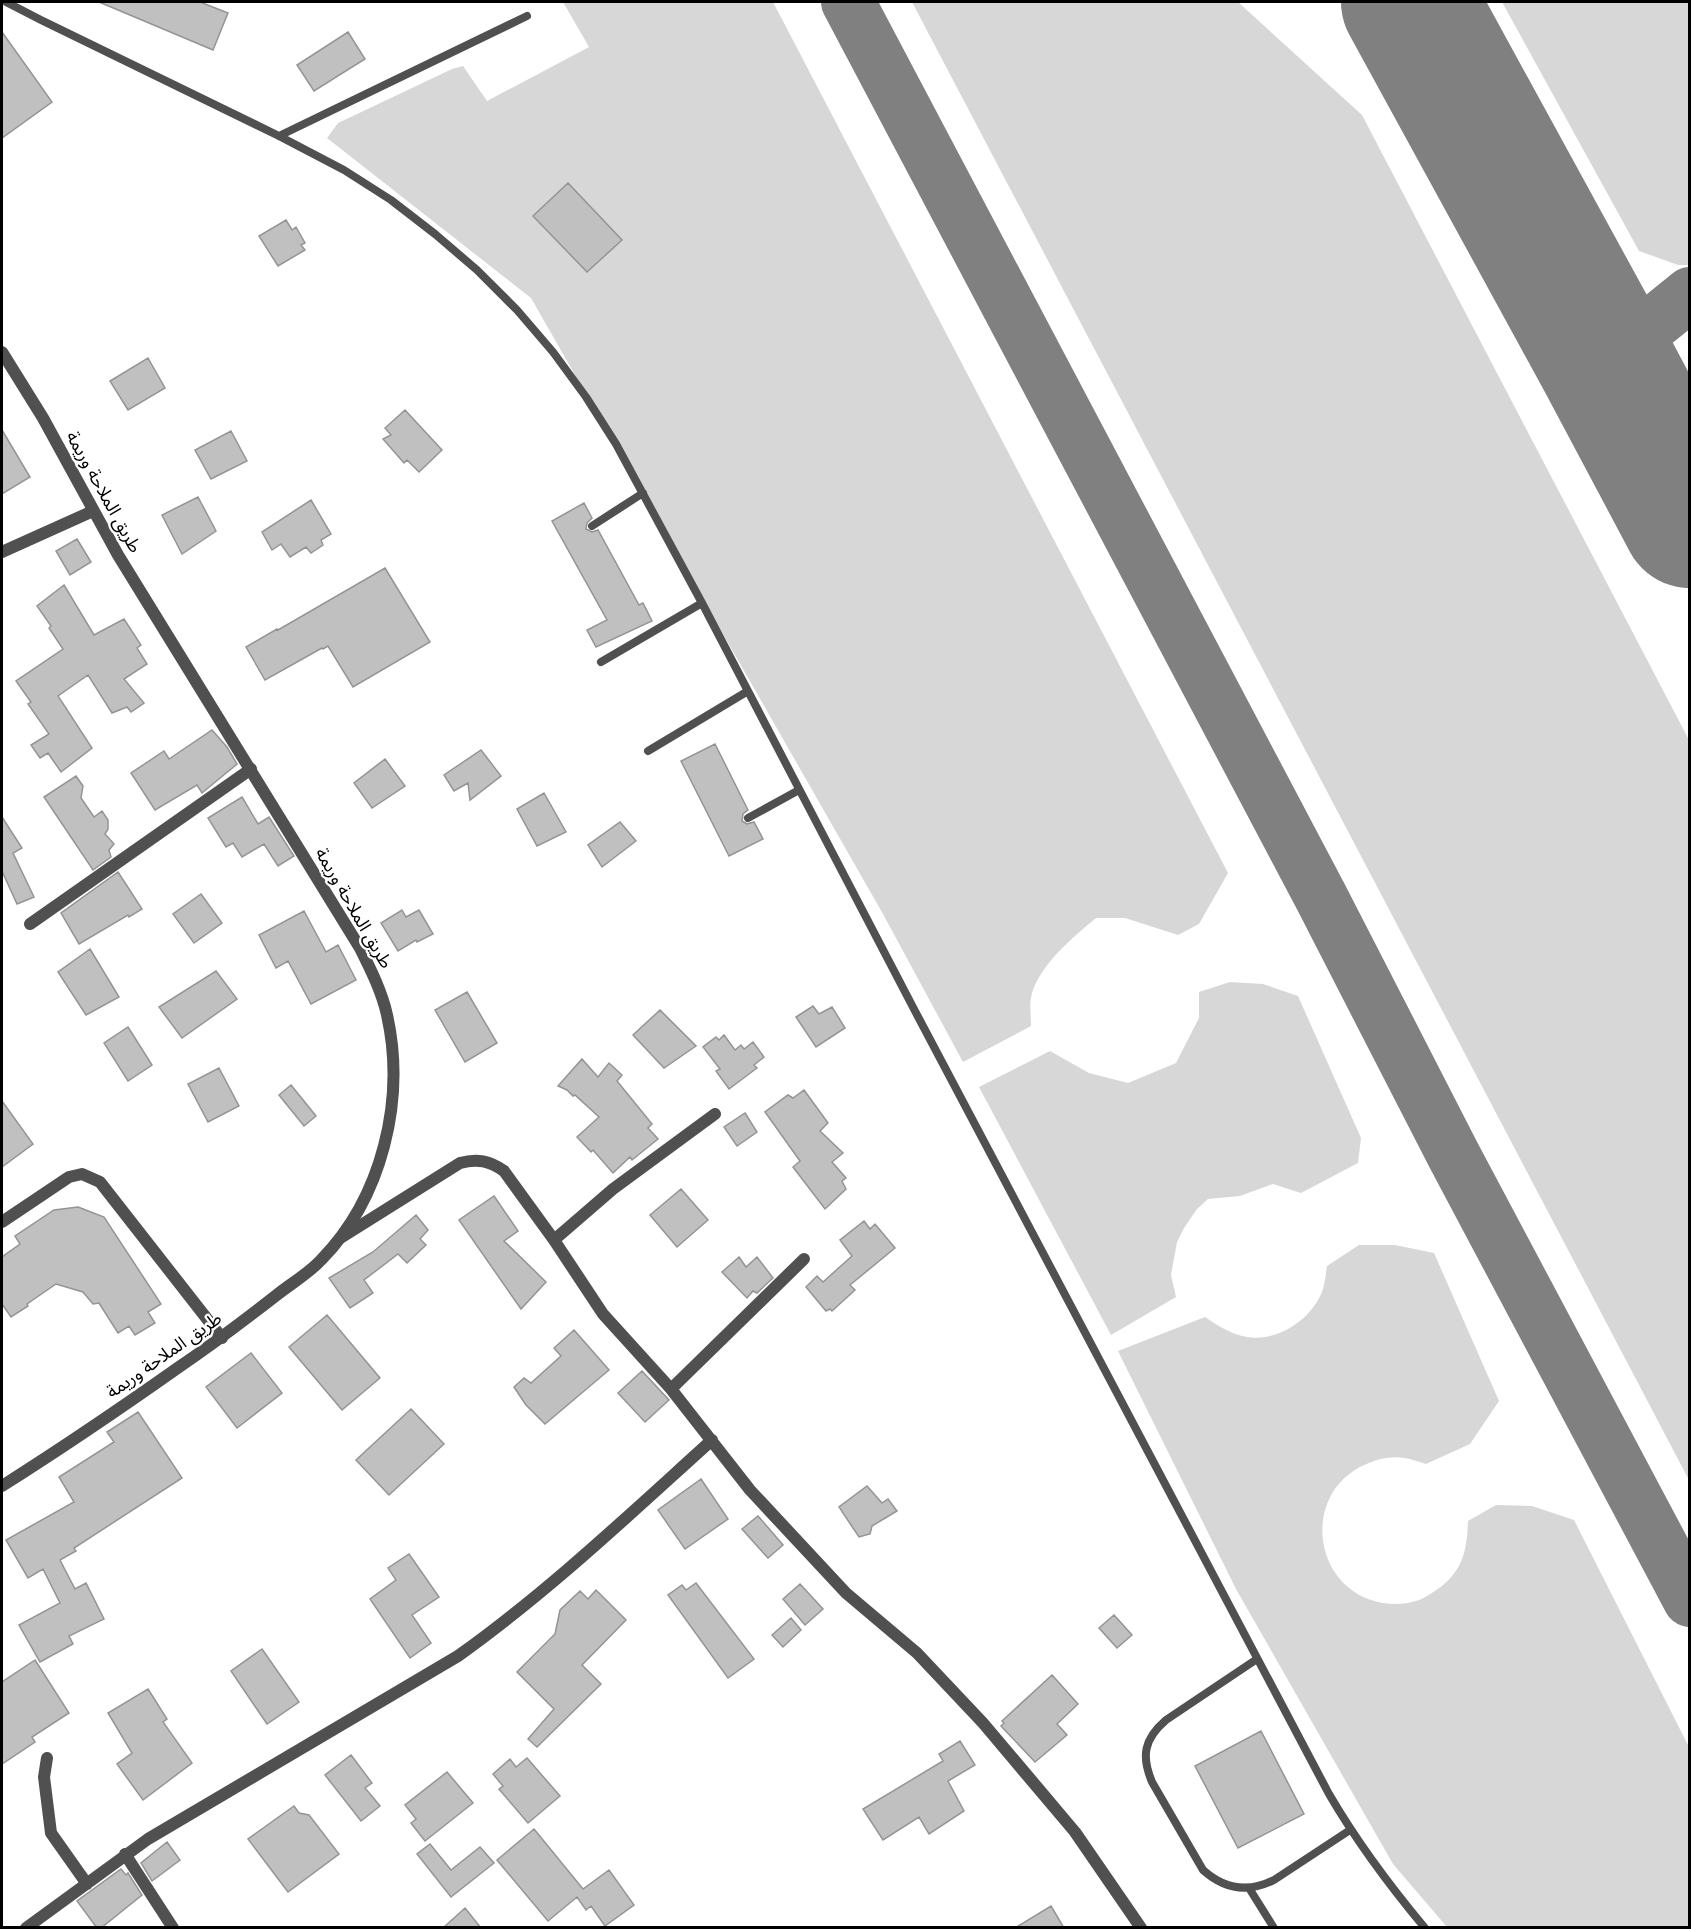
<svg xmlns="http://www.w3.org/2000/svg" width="1691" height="1929" font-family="Figtree,'Noto Sans Arabic',sans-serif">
  <rect width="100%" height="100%" fill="#fff"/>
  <path fill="#d7d7d7" d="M563 2H773L1228 873 1199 924 1178 935 1125 918H1096C1073 937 1041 964 1032 993 1029 1003 1031 1016 1031 1026L963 1062 883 914 531 298 327 138 338 123 452 69 463 66 487 101 589 47Z
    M912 2H1238L1362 115 1689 740V1480Z
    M1502 2H1689V265H1678L1639 251Z
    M1230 982 1263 984 1298 996 1361 1138 1358 1163 1301 1193 1273 1184 1240 1196 1208 1199 1197 1209 1184 1228 1177 1242 1171 1275 1176 1297 1111 1335 979 1087 1050 1051 1089 1073 1128 1083 1176 1063 1199 1018V992Z
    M1359 1245H1395L1434 1253 1499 1401 1470 1444 1426 1464C1419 1462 1412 1459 1404 1458 1393 1456 1380 1458 1369 1463 1300 1489 1310 1591 1383 1603 1398 1605 1414 1604 1427 1596 1460 1577 1467 1557 1468 1521L1496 1505 1532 1506 1574 1520 1689 1747V1927H1447L1393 1864 1236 1589 1118 1351 1205 1317C1218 1326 1231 1334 1247 1337 1278 1342 1313 1319 1323 1289 1325 1282 1326 1274 1327 1266Z"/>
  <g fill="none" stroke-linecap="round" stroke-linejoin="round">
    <path stroke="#808080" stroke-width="54" d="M848 2 1321 897 1454 1156 1690 1600
      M1405 2 1411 5
      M1606 362 1690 294"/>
    <path stroke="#808080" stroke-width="136" d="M1409 2 1606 362 1690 520"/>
  </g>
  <path fill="#c0c0c0" stroke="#949494" stroke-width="1.5" d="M99 2H200L228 13 213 50Z
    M2 32 52 102 2 138Z
    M348 32 365 59 314 91 297 65Z
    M568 183 622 240 587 272 533 216Z
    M286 220 292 230 296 227 305 243 301 245 305 250 278 266 259 236Z
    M148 358 165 388 128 410 110 381Z
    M405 410 442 450 419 472 407 460 404 463 383 439 391 435 385 428Z
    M2 430 30 477 2 494Z
    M231 431 247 461 211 479 195 450Z
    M198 497 216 531 182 554 162 515Z
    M311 500 331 534 321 540 323 545 311 553 306 547 290 557 281 544 272 550 262 532Z
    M584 503 592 518 587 523 586 529 592 532 598 530 639 605 643 603 652 621 596 647 587 630 607 620 552 521Z
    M77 539 91 562 70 575 56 551Z
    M385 568 430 642 353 687 328 646 323 649 322 648 265 680 246 647 277 629 278 630Z
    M64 585 94 635 124 619 141 645 137 648 147 664 124 679 144 703 131 712 127 707 112 713 88 675 58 696 92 748 61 772 48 753 40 758 31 745 49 734 28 704 31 702 16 681 63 649 49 628 51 626 37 606Z
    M212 730 227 747 237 764 202 793 197 785 155 810 131 773 164 751 169 759Z
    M715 744 748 810 743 814 742 821 747 824 754 822 763 839 729 856 681 761Z
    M481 750 501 776 470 800 468 783 454 791 444 775Z
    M385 759 405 786 372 808 354 783Z
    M76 776 83 786 81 798 94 817 102 811 108 820V829L105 834 114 844 109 850 111 857 93 870 44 797Z
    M544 793 566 832 537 846 517 809Z
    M242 797 258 824 269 817 294 856 278 866 264 844 242 857 233 843 226 847 208 818Z
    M2 817 22 848 13 853 34 897 17 904 2 871Z
    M620 822 636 841 602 867 588 845Z
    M118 872 142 909 129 917 128 915 79 944 61 913Z
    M201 894 222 923 194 943 173 914Z
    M402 910 406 917 419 910 433 934 417 942 416 940 398 951 381 923Z
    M304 911 326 952 338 945 356 980 311 1004 288 961 276 968 259 935Z
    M90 949 119 997 86 1015 58 972Z
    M216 971 237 999 182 1038 159 1007Z
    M467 992 497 1043 465 1062 435 1010Z
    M813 1006 819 1014 832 1007 845 1028 816 1047 796 1017Z
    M660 1010 696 1046 664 1068 633 1035Z
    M128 1027 152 1065 128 1081 104 1043Z
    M724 1035 735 1050 741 1045 744 1049 753 1042 764 1057 754 1065 757 1068 729 1089 716 1071 720 1069 703 1047 716 1037 719 1040Z
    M582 1059 598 1077 609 1063 622 1075 617 1081 652 1124 648 1128 658 1139 632 1160 630 1157 613 1173 593 1150 591 1152 577 1137 599 1117 575 1095 573 1096 567 1090 558 1086Z
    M219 1068 239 1106 208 1122 188 1084Z
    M291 1085 316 1116 304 1126 279 1095Z
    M804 1090 828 1123 820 1131 843 1153 832 1162 846 1178 842 1181 846 1189 825 1209 793 1167 800 1161 765 1112 788 1095 793 1098Z
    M2 1101 33 1144 2 1167Z
    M745 1113 757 1132 737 1146 724 1127Z
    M681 1189 708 1220 677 1247 650 1215Z
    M494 1196 518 1231 504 1241 546 1282 521 1309 459 1220Z
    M78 1207 104 1217 161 1304 148 1312 155 1323 135 1335 129 1326 118 1333 99 1303 93 1304 83 1292 56 1284 27 1304 28 1306 11 1317 2 1304V1257L20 1244 15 1236 54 1210Z
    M416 1215 428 1230 420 1239 426 1245 407 1263 398 1254 364 1280 373 1293 350 1308 329 1278 373 1252Z
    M864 1221 870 1229 875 1224 895 1248 850 1285 855 1290 832 1311 830 1309 826 1311 806 1287 817 1276 823 1282 852 1256 840 1240Z
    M739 1257 746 1267 757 1257 773 1278 757 1293 753 1291 747 1298 722 1272Z
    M327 1315 380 1378 342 1410 289 1347Z
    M574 1330 609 1370 545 1424 526 1405 514 1387 524 1378 531 1383 561 1356 554 1348Z
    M251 1353 282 1393 237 1428 206 1387Z
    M642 1371 669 1400 645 1422 618 1393Z
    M411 1409 444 1444 389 1495 356 1460Z
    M138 1412 182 1478 74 1548 76 1551 60 1560 75 1589 86 1583 104 1619 69 1636 73 1644 40 1662 19 1625 60 1603 43 1569 28 1578 6 1540 74 1502 59 1477 114 1442 107 1432Z
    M701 1479 728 1519 685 1549 658 1510Z
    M867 1486 882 1503 888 1499 897 1511 872 1526 870 1534 859 1537 839 1507Z
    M758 1516 783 1545 768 1558 742 1529Z
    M409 1554 439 1597 412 1615 431 1643 410 1658 370 1599 396 1580 388 1568Z
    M696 1583 754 1659 728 1678 668 1595 682 1585 686 1590Z
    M800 1584 823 1609 805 1625 783 1599Z
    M596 1590 626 1620 582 1665 601 1684 537 1747 528 1739 554 1709 517 1672 555 1634 560 1610 580 1591 588 1599Z
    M1114 1615 1132 1635 1117 1648 1099 1628Z
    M791 1618 801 1630 783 1647 772 1635Z
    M262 1649 299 1702 267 1724 231 1671Z
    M35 1660 69 1713 32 1737 35 1742 2 1764V1682Z
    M1052 1675 1078 1704 1057 1724 1067 1735 1035 1762 1001 1726 1004 1723 1002 1721Z
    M148 1689 167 1719 163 1722 192 1763 143 1800 117 1764 132 1753 108 1713Z
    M1261 1731 1304 1814 1238 1848 1195 1766Z
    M960 1741 975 1765 948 1781 964 1811 929 1834 919 1817 883 1840 863 1809 943 1761 939 1754Z
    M351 1755 372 1783 365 1788 380 1806 361 1821 325 1775Z
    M527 1758 560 1796 528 1823 499 1789 503 1786 493 1774 510 1759 516 1767Z
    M447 1772 473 1803 425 1841 411 1823 416 1819 405 1805Z
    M294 1806 299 1813 309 1815 339 1854 288 1892 248 1839Z
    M534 1829 583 1889 609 1870 634 1905 605 1926 591 1906 586 1910 577 1897 548 1921 497 1860Z
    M167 1842 180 1860 152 1881 141 1863Z
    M430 1844 451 1870 480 1847 494 1863 451 1897 417 1854Z
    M121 1869 126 1875 128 1873 142 1895 101 1928H97L77 1901Z
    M1051 1906 1064 1928H1015Z
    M465 1908 481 1928H443Z"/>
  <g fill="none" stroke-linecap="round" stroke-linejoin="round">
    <path stroke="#505050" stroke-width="8" d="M6 2 41 20 279 136 344 170 391 200 435 234 477 270 517 310 553 352 586 397 616 444 702 603 915 1011 1329 1794C1357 1842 1389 1885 1425 1928
      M279 136 527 16
      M592 526 643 493
      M601 662 702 603
      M648 751 748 691
      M748 818 799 790
      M1257 1659 1166 1720C1144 1739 1141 1756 1152 1782L1203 1870C1224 1889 1248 1893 1274 1880L1350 1830
      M1249 1888 1274 1928"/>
    <path stroke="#505050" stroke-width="12" d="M2 552 93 511
      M30 924 251 769
      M2 1222 69 1177 82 1174 100 1182 222 1338
      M342 1237 460 1163C477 1158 490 1161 504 1171L554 1240 603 1314 671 1389 750 1490 846 1593 917 1653 983 1723 1075 1832 1141 1928
      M554 1240 613 1189 715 1114
      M671 1389 804 1259
      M47 1758 44 1777 51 1833 87 1884
      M125 1854 173 1928
      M26 1928 148 1839 458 1656C549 1591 630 1514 712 1440"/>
    <path stroke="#505050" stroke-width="12" d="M2 352 43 418 118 555 360 948C371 970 382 992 387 1015 406 1100 382 1198 321 1260 309 1273 292 1283 278 1294 246 1319 213 1344 179 1367 121 1408 62 1448 2 1486"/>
  </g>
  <g text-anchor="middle" stroke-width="4.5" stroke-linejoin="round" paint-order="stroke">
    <g font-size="18" fill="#000" stroke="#fff">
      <text transform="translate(104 492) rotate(61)" y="6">طريق الملاحة وريمة</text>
      <text transform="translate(354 908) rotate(60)" y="6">طريق الملاحة وريمة</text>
      <text transform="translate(164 1355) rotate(-35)" y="6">طريق الملاحة وريمة</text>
    </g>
  </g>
  <rect width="1691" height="1929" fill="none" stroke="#000000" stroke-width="6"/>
</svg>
